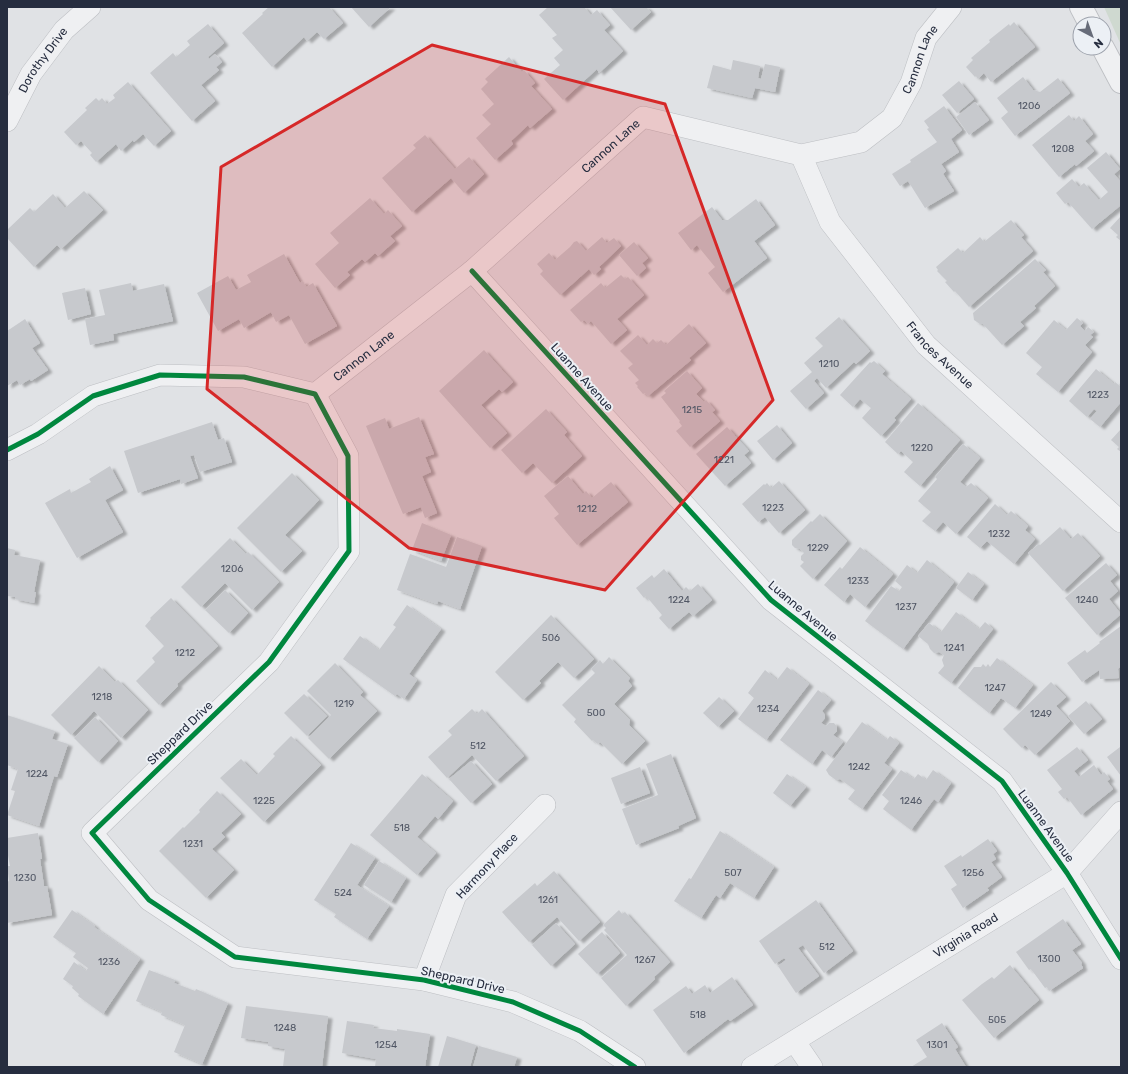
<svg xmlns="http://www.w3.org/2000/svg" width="1128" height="1074" font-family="Rubik,sans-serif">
  <defs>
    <filter id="shadow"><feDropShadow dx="4.5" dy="2.5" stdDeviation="1" flood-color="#0004"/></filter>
  </defs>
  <rect width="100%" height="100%" fill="#e0e2e5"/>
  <path fill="#cfd9d0" d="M1104 7H1121V45Z"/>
  <path fill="#c7c9cd" filter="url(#shadow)" d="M269 7H329L343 23 324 39 317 32 307 41 304 37 272 67 242 33 263 14 262 13Z
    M351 7H391L369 27Z
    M548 7H584L591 15 597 10 610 25 604 30 623 51 599 73 597 69 563 100 544 79 560 65 554 58 563 50 552 38 557 35 539 15Z
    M610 7H646L651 12 631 30Z
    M1014 22 1035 47 991 82 984 73 978 79 976 76 975 77 966 67 973 60 971 58 990 42 989 40 1009 24 1010 26Z
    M208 24 224 43 208 57 209 59 215 54 222 62 216 67 219 70 201 85 215 101 192 121 150 73 173 53 176 57 190 45 187 41Z
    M509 57 522 72 524 70 535 83 531 86 552 109 530 128 528 125 511 141 513 144 495 160 476 138 491 124 482 115 494 104 481 89 488 82 485 79Z
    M733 60 760 66 758 78 761 79 765 64 780 67 775 92 755 88 752 98 707 88 713 65 731 70Z
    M1023 77 1033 90 1040 92 1058 78 1070 93 1015 136 1001 118 1008 112 997 98Z
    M959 81 974 99 957 113 942 95Z
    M128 82 171 131 154 146 143 134 134 142 133 140 121 151 116 144 96 162 90 155 92 153 81 141 76 145 64 132 87 110 85 108 96 98 99 101 102 98 107 104 115 98 113 95Z
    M975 102 989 120 969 135 956 117Z
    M944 106 962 130 951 139 959 152 941 164 946 171 943 174 954 191 925 208 908 181 900 186 892 174 911 162 910 160 937 142 927 129 929 128 924 121Z
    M1069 115 1074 121 1079 116 1093 134 1085 141 1094 151 1076 166 1075 164 1059 177 1032 145Z
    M425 135 455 169 469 157 484 174 464 193 451 178 412 212 382 178 416 148 413 145Z
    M1106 152 1120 169 1114 174 1121 182V205L1092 229 1068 202 1065 204 1056 193 1072 179 1079 187 1084 183 1099 200 1108 192 1087 168Z
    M84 191 103 210 61 249 57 245 34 267 7 238V230L30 208 34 212 53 194 65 208Z
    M370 198 384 214 388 210 402 226 390 236 395 241 378 256 375 253 365 262 362 259 347 272 350 275 335 288 315 264 339 243 330 233Z
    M756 199 775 225 754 241 767 258 723 292 708 273 715 267 697 245 691 250 678 233 712 207 722 220H728Z
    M1121 216V241L1116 237 1118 235 1110 228Z
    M1011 220 1024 235 1021 237 1033 251 969 307 955 291 954 292 945 282 947 281 937 271 938 270 936 267 958 248 963 253 980 237 984 242Z
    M602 237 607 243 614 238 621 246 599 267 601 269 594 275 589 269 560 295 540 274 543 271 537 264 549 253 555 260 570 247 574 242 577 241 586 251Z
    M634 242 648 258 642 263 646 268 637 276 619 255Z
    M284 254 300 283 303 281 306 287 313 283 337 326 305 344 289 315 276 322 271 312 244 328 239 319 218 331 197 293 228 276 236 290 251 282 247 275Z
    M1035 259 1046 270 1043 272 1055 286 1034 306 1036 308 1020 322 1024 326 1002 345 983 324H980L974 320 973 313Z
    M621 275 625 279 628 277 644 295 617 319 627 330 611 344 591 321 588 324 584 320 581 322 570 310 601 283 605 288Z
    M131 283 133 291 164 284 173 321 113 334 114 340 90 345 85 319 105 315 99 290Z
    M85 288 91 314 68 320 62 293Z
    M839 317 870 351 856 364 854 362 826 388 817 378 814 381 824 393 806 409 790 391 812 372 804 363 823 346 815 338Z
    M1077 318 1083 323 1080 326 1085 331 1088 327 1094 332 1090 335 1093 337 1085 345 1092 352 1058 392 1036 374 1042 367 1026 353 1054 320 1066 330Z
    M25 319 40 343 32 348 48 370 31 381 30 379 20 385 17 380 7 386V331Z
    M689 324 706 343 689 358 691 360 648 396 645 393 643 394 637 387 638 386 635 383 639 380 628 368 633 364 620 351 638 335 647 345 653 339 657 343 661 340 666 345Z
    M484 350 513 382 502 392 499 389 481 405 507 433 490 448 439 391Z
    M874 361 885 371 882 374 911 399 894 418 896 420 881 436 862 418 871 408 860 399 853 407 840 395 870 362 871 363Z
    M1096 369 1114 384 1115 382 1121 387V402L1100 427 1090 419 1097 411 1094 409 1087 417 1069 401Z
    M687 371 702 388 696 394 704 402 706 400 715 410 712 412 720 421 690 447 676 431 682 426 679 422 680 421 661 397 666 393 664 391Z
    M918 403 960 440 920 486 904 472 913 462 901 451 898 454 885 442Z
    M546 409 567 432 564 435 582 456 552 483 533 463 522 473 501 450Z
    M419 417 434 454 425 457 431 472 422 476 437 513 425 518 421 507 403 514 366 426 385 418 389 429Z
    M212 422 218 440 224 438 232 462 200 472 194 455 190 456 198 478 181 484 180 479 138 493 124 451Z
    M777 425 792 443 773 460 757 441Z
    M727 427 749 451 744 455 751 463 725 486 696 454Z
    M1121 429V452L1117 449 1119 447 1111 440Z
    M963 444 980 458 960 482 966 487 971 483 988 498 956 534 943 522 935 531 922 521 931 512 918 501 937 479 935 477Z
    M110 466 123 490 105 500 123 532 77 558 45 503 70 489 71 493 91 482 89 479Z
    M292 473 319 500 285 535 302 551 281 572 237 528Z
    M568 476 583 494 586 491 592 498 611 482 628 502 577 545 554 518 559 514 544 496Z
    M779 481 805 510 779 533 765 517 758 522 742 504 764 484 765 485 767 483 771 488Z
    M995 504 1007 515 1011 511 1028 526 1025 530 1035 539 1014 564 987 541 980 548 967 537Z
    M820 514 847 541 813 579 800 566 804 562 801 560V556L804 553 800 549 795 548 792 545V540L811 521 812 522Z
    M422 523 451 535 441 561 412 550Z
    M1060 527 1071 539 1078 533 1100 556 1063 591 1028 553 1039 544 1040 545Z
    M457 537 482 546 460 609 438 601 437 604 397 590 410 554 446 567Z
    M230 538 246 554 248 552 279 582 252 610 225 583 201 607 181 587Z
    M860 547 893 574 865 607 850 594 844 602 824 585 840 567 842 569Z
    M7 548 15 550 14 555 40 560 34 592H36L34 603 15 599V597L7 596Z
    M927 560 954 582 903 649 865 621 891 586 899 591 902 587 895 581 907 565 917 573Z
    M1106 563 1117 575 1110 581 1118 591 1109 599 1121 614 1097 635 1065 598Z
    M664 569 682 591 686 587 690 591 698 584 712 600 693 616 689 612 669 629 659 618 662 615 646 596 644 598 636 588 652 575 654 578Z
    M968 572 984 584 972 600 956 588Z
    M225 590 248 613 229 633 205 610Z
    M171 598 218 646 177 684 178 686 159 705 136 681 155 662 152 658 164 646 145 626 151 619 150 618Z
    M407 605 441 629 409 674 417 680 404 699 397 694 395 696 343 659 360 636 379 650 396 627 393 625Z
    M956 612 979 629 985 622 993 629 951 683 938 673 944 666 942 660 944 655 939 652 934 653 930 649 928 644 918 636 929 623 941 632Z
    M551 615 594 659 574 678 558 662 539 681 541 683 523 700 495 672Z
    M1121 626V666L1118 669 1119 678 1100 679 1099 670 1082 682 1067 663 1085 650 1087 653 1100 643 1099 642Z
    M609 657 630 678 628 681 632 686 614 704 630 720 629 725 645 741 622 764 600 742 598 744 593 740 592 741 574 722 576 719 562 705 595 673 591 669 600 660 603 664Z
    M997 658 1033 685 1015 708 1001 698 989 713 958 688 974 667H981L983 664 986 667 988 664 990 667Z
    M335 663 363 692 360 695 377 711 329 759 308 738 331 715 307 691Z
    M99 666 115 682 118 680 148 710 121 738 94 711 71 735 51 715Z
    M787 667 809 684 766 740 738 719 754 698 748 693 765 670 777 680Z
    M1051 682 1066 697 1056 706 1070 721 1035 755 1025 745 1022 748 1003 729Z
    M818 690 831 700 822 711 825 715V718L821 723 826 726 829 723H834L837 727V731L833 735 843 742 831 757 822 750 812 764 780 740Z
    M304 694 327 716 307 736 284 713Z
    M719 697 734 711 718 727 703 713Z
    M1086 701 1102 719 1084 734 1068 716Z
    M472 709 477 714 482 709 524 756 496 781 472 755 447 778 428 757 452 735 448 731Z
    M7 715 55 731 52 739 68 744 57 777 54 776 39 826 7 815 15 791 11 790 18 769 7 765Z
    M95 717 118 741 98 762 74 738Z
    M862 722 887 740 890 736 899 743 884 763 892 769 862 809 848 799 855 790 840 779 836 780 829 775 826 770Z
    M291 736 321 765 264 822 220 778 241 759 257 775 275 756 273 754Z
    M1077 747 1088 760 1074 771 1079 777 1094 765 1101 775 1104 772 1110 779 1107 781 1113 789 1081 815 1067 797 1064 799 1058 792 1062 789 1047 770Z
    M1120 747 1121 748V776L1107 757Z
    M671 754 696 818 678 826 679 828 636 845 622 809 658 795 646 764Z
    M471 761 492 784 471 803 449 779Z
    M640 767 650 793 621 804 611 778Z
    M901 770 914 779 918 774 926 780 933 770 951 783 938 802 934 799 911 830 883 809 889 801 882 795Z
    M422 774 453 801 438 819 435 816 417 837 436 853 417 875 370 835Z
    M787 774 806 787 790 806 773 793Z
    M217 791 241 814 221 833 225 837 212 849 234 870 206 898 159 851 183 827 184 828 200 812 199 810Z
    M720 831 774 867 754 898 730 883 720 898 716 895 701 918 674 901 689 878 691 879Z
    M38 833 42 859H40L44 886H47L52 915 7 923V882L9 881 7 866H10L7 850V838Z
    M988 839 997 851 993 854 996 859 991 862 1002 877 987 888 989 890 963 908 951 889 957 885 944 866 961 855 962 857Z
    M351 843 375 858 357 885 389 906 367 939 334 917 336 914 314 900Z
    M379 861 406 878 391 902 364 885Z
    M554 871 600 922 579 941 557 917 529 942 502 912 535 883 537 886Z
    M816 900 853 951 824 973 803 945 798 948 819 976 796 993 778 966 786 960 784 958 775 964 759 941Z
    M72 910 95 926 94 927 140 959 103 1014 78 996 79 994 72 988 73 986 63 979 74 962 86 971 88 968 73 957 76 953 53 937Z
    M619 910 622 914 625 912 670 962 654 977 655 979 626 1006 601 978 627 955 604 930 606 928 603 925Z
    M1063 919 1081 944 1072 950 1082 963 1081 964 1083 968 1049 991 1047 987 1045 988 1031 969 1029 970 1016 952Z
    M556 923 575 944 551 966 532 945Z
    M602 932 620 953 597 974 578 954Z
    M1010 965 1039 1000 994 1038 962 1000 982 984 992 977 994 979Z
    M149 970 175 980 174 983 195 991 196 989 228 1003 202 1064 174 1052 185 1025 161 1015 162 1012 136 1001Z
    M732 977 753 1005 730 1021 728 1019 684 1053 653 1010 686 986 692 994 705 985 710 993Z
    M246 1006 328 1016 322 1067H283L285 1049 268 1046V1042L241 1038Z
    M347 1021 374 1025 373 1028 397 1031V1029L430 1034 425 1067H375L376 1059 342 1053Z
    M942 1023 958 1047 955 1049 966 1067H911L927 1057 916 1040Z
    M447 1036 476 1045 470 1067H438Z
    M479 1046 517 1057 514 1067H473Z"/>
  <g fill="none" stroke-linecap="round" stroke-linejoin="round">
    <defs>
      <g id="minor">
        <path id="s1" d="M7 121 31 74 64 30 90 7"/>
        <path id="s2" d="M801 155 830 222 926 345 1121 522"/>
        <path d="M472 271 771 600 1002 781 1067 873 1121 959"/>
        <path id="s3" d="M315 394 472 271 643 117 801 155 861 142 892 118 911 83 926 38 951 7"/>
        <path d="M7 450 38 434 93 396 160 375 244 377 315 394 348 456 349 551 269 662 92 833 149 900 235 957 424 980 513 1002 580 1031 635 1067"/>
        <path d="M424 980 456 895 545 805"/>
        <path d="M795 1042 812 1067"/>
        <path id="s4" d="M752 1067 1067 873 1121 812"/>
      </g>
      <path id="tertiary" d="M1081 7 1090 24
        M1103 48 1121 82"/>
    </defs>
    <use href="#minor" stroke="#bdbfc3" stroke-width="22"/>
    <use href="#tertiary" stroke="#bdbfc3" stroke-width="24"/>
    <use href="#minor" stroke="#eff0f2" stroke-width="21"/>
    <use href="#tertiary" stroke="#eff0f2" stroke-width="22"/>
    <defs>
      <path id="cycleway" d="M472 271 771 600 1002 781 1067 873 1121 959
        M7 450 38 434 93 396 160 375 244 377 315 394 348 456 349 551 269 662 92 833 149 900 235 957 424 980 513 1002 580 1031 635 1067"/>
    </defs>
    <use href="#cycleway" stroke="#ecf0f5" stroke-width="8"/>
    <use href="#cycleway" stroke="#00873e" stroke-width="5"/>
  </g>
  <path fill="#d62828" fill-opacity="0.2" stroke="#d62828" stroke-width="3" stroke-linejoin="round" d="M432 45 665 104 773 400 605 590 409 548 207 389 221 167Z"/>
  <g text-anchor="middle" stroke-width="4" stroke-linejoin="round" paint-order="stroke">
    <g font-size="10" fill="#505664">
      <text x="1029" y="109">1206</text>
      <text x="1063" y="152">1208</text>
      <text x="829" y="367">1210</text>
      <text x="1098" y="398">1223</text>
      <text x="692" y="413">1215</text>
      <text x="922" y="451">1220</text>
      <text x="724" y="463">1221</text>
      <text x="773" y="511">1223</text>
      <text x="587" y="512">1212</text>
      <text x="999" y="537">1232</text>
      <text x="818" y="551">1229</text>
      <text x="232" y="572">1206</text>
      <text x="858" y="584">1233</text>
      <text x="679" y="603">1224</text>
      <text x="1087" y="603">1240</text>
      <text x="906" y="610">1237</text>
      <text x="551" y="641">506</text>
      <text x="954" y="651">1241</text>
      <text x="185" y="656">1212</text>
      <text x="995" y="691">1247</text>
      <text x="102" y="700">1218</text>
      <text x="344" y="707">1219</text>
      <text x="768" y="712">1234</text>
      <text x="596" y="716">500</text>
      <text x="1041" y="717">1249</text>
      <text x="478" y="749">512</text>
      <text x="859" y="770">1242</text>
      <text x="37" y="777">1224</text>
      <text x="264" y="804">1225</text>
      <text x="911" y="804">1246</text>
      <text x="402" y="831">518</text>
      <text x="193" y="847">1231</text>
      <text x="733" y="876">507</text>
      <text x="973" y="876">1256</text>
      <text x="25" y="881">1230</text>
      <text x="343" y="896">524</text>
      <text x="548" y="903">1261</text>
      <text x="827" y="950">512</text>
      <text x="1049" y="962">1300</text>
      <text x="645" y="963">1267</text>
      <text x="109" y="965">1236</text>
      <text x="698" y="1018">518</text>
      <text x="997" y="1023">505</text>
      <text x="285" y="1031">1248</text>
      <text x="386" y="1048">1254</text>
      <text x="937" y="1048">1301</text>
    </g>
    <g font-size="12" fill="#262d3f" stroke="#ecf0f5">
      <text dy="4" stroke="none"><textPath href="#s3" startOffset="758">Cannon Lane</textPath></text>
      <text dy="4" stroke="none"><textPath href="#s1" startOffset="71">Dorothy Drive</textPath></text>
      <text dy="4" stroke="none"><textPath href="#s3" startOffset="386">Cannon Lane</textPath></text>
      <text dy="4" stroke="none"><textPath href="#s2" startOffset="246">Frances Avenue</textPath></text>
      <text dy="4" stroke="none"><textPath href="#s3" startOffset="62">Cannon Lane</textPath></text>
      <text transform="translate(582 377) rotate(48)" y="4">Luanne Avenue</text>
      <text transform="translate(803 611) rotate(40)" y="4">Luanne Avenue</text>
      <text transform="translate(180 733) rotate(-44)" y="4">Sheppard Drive</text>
      <text transform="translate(1046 826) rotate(54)" y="4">Luanne Avenue</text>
      <text transform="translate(487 866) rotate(-47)" y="4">Harmony Place</text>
      <text dy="4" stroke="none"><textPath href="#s4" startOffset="251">Virginia Road</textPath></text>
      <text transform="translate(463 980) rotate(13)" y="4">Sheppard Drive</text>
    </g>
  </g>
  <rect width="1128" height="1074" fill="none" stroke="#262d3f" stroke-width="16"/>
  <g transform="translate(1092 36) rotate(139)"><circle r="19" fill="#ecf0f5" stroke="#9da2ac"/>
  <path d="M0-3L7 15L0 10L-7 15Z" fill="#676c79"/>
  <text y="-6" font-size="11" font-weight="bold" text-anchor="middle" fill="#262d3f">N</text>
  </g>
</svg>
